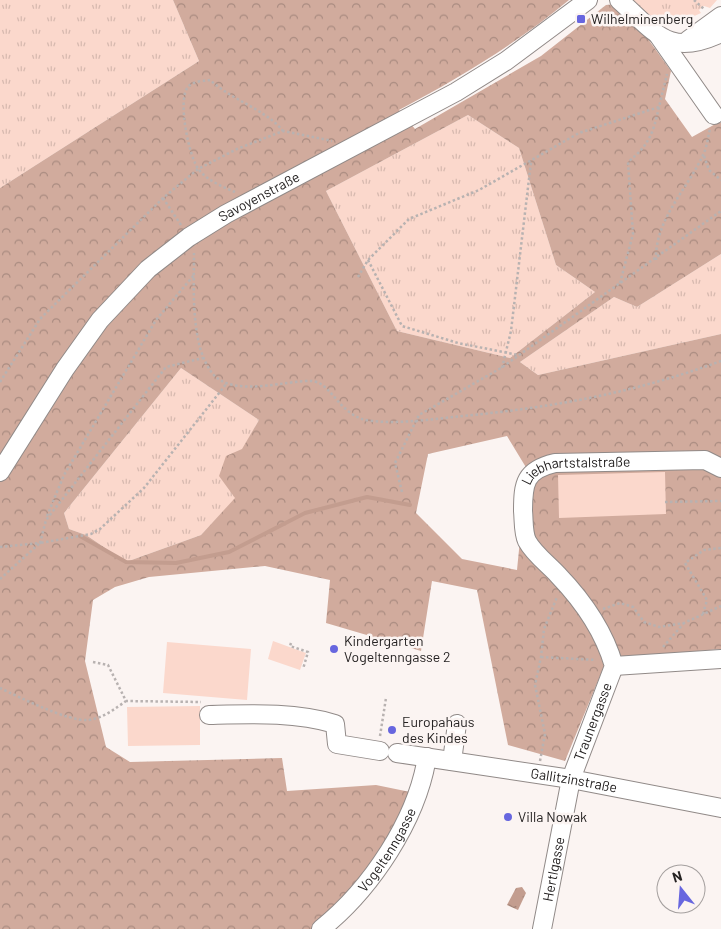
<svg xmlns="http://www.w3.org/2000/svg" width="721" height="929" font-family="Barlow,sans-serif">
  <defs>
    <pattern id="grass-tufts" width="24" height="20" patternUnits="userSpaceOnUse" patternTransform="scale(1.25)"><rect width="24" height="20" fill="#fbd8cc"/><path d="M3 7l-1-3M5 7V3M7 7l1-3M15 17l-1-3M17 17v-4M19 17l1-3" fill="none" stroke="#d7b9af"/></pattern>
    <pattern id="forest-crowns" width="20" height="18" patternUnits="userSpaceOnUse" patternTransform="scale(1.25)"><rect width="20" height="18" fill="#d1ab9d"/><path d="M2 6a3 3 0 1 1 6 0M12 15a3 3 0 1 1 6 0" fill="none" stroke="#a98b80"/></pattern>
    <pattern id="water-ripples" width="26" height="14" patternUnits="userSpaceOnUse" patternTransform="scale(1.25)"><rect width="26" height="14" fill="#c39d8f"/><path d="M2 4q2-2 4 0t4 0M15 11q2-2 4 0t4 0" fill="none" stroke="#9e8074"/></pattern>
  </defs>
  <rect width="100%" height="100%" fill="#fbf4f2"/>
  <path fill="url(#grass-tufts)" d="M0 0H173L199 61 0 188Z
    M628 0H717L710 8 704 6 699 10 701 13C672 27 652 20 628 0Z
    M468 115 519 148 556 265 595 292 510 358 397 331 326 191Z
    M721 254V334L538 375 520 362 614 297 637 307Z
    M181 368 259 420 242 450 226 457 236 498 201 535 126 562 86 535 69 529 64 513Z"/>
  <path fill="url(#forest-crowns)" fill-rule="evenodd" d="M173 0H569C516 44 459 78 399 110L415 129 541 56 606 5 616 4 638 25 671 71 665 99 692 137 719 122 721 123V254L637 307 614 297 520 362 538 375 721 334V649L607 659 565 761 508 745 477 590 432 581 421 651 326 623 330 580 265 566 149 577 115 587 93 600 85 661 106 747 130 762 282 758 287 791 376 785 415 793 368 871 314 929H0V188L199 61ZM468 115 519 148 556 265 595 292 510 358 397 331 326 191ZM181 368 259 420 242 449 226 456 219 476 235 498 201 535 126 562 86 535 69 529 64 513ZM507 436 527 469 517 570 462 559 416 513 428 454Z"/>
  <path fill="#fbd8cc" d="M665 472 666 514 559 518 558 475Z
    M273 641 306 653 300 670 268 659Z
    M167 642 251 649 247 700 163 693Z
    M200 706V745L128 746 127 707Z"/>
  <path fill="url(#water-ripples)" d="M522 887 526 893 518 910 507 905 516 888Z"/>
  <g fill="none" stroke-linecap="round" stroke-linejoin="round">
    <path stroke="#c39d8f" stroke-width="4" d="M80 536 126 562 176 563 229 552 305 513 367 497 410 505"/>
    <defs>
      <g id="minor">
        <path d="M619 0C656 33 669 58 721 33"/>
        <path d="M658 35 714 115"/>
        <path d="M688 40 721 16"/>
        <path id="s1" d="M0 472 65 369 100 320 148 269 189 237 226 214 456 92 506 61 588 0"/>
        <path d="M614 666 721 659"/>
        <path d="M209 715C252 714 295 712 335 724L337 744 380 751"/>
        <path id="s2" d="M397 753 571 779 721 808"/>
        <path d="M452 761 457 724"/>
        <path id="s3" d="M321 929C371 889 417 820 427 757"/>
        <path id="s4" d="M542 929 571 779 614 666C604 631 583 601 558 575 549 565 534 554 527 541 523 532 524 521 523 511 523 483 525 470 555 463L705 460 721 468"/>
      </g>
    </defs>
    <use href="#minor" stroke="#918a88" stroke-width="20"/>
    <path stroke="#b8b2b1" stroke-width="2.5" stroke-dasharray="2.5 2.5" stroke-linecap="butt" d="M694 0 705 10
      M704 156 709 170 721 180
      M235 192C223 187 208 181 199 170 189 158 177 99 188 87 193 81 203 81 210 80 233 101 265 109 283 131
      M163 198 181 225
      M194 253C194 287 190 347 213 374 233 398 286 380 312 381 333 383 339 418 372 421 402 424 433 419 463 416 554 407 634 393 721 361
      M368 260 402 326 458 343 518 355
      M656 260C655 219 687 190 703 155 707 147 708 137 710 129
      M358 277 368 260 409 219 479 190 579 133 659 107 667 74
      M620 283 633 234 628 162C650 144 653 133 659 107
      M502 368 511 331 531 162
      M0 382 40 319 163 198 198 169 237 149 283 131 332 141
      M402 492 395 463 419 415 501 368 721 211
      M665 502 721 501
      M47 516 64 475 156 320 194 275
      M0 547 40 543 46 520 166 367 203 358
      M0 579 40 543 91 534 100 529 144 488 227 383
      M603 609 620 603 633 607 644 622 659 627 684 623 721 606
      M703 614 707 600 685 563 704 550 721 548
      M291 643 290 646 308 652 303 669
      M663 647 684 623
      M541 657 596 660
      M93 662 108 665 126 701 201 702
      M0 688C19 697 69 722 88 720 102 719 116 708 126 701
      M380 736 386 698
      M540 761 545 734 535 685 541 657 544 629 557 597"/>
    <use href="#minor" stroke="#fff" stroke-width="18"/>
  </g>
  <g fill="#6766df" stroke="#fbf4f2" stroke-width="2">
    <rect x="576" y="14" width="10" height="10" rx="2.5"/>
    <circle cx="334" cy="649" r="5"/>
    <circle cx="392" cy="730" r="5"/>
    <circle cx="508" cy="817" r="5"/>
  </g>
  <g text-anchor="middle" stroke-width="5" stroke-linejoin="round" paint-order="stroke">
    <g font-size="14" fill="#252222" stroke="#fbf4f2" text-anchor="start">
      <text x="591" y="24">Wilhelminenberg</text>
      <text x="344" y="646">Kindergarten<tspan x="344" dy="16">Vogeltenngasse 2</tspan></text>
      <text x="402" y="727">Europahaus<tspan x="402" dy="16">des Kindes</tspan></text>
      <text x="518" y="822">Villa Nowak</text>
    </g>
    <g font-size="14" fill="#252222" stroke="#fbf4f2">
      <text dy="5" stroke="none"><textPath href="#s1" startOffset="385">Savoyenstraße</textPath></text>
      <text dy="5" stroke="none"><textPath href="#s4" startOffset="542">Liebhartstalstraße</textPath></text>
      <text dy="5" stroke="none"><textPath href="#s4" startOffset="214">Traunergasse</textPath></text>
      <text dy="5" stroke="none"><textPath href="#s2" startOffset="179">Gallitzinstraße</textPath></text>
      <text dy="5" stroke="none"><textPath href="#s3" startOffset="104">Vogeltenngasse</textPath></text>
      <text dy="5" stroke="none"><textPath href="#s4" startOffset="61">Hertlgasse</textPath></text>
    </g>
  </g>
  <g transform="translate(681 889) rotate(343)"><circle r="24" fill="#fbf4f2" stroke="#a5a09f"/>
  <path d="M0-4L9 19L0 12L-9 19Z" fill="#6766df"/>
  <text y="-8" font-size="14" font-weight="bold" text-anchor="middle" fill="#252222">N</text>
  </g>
</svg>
